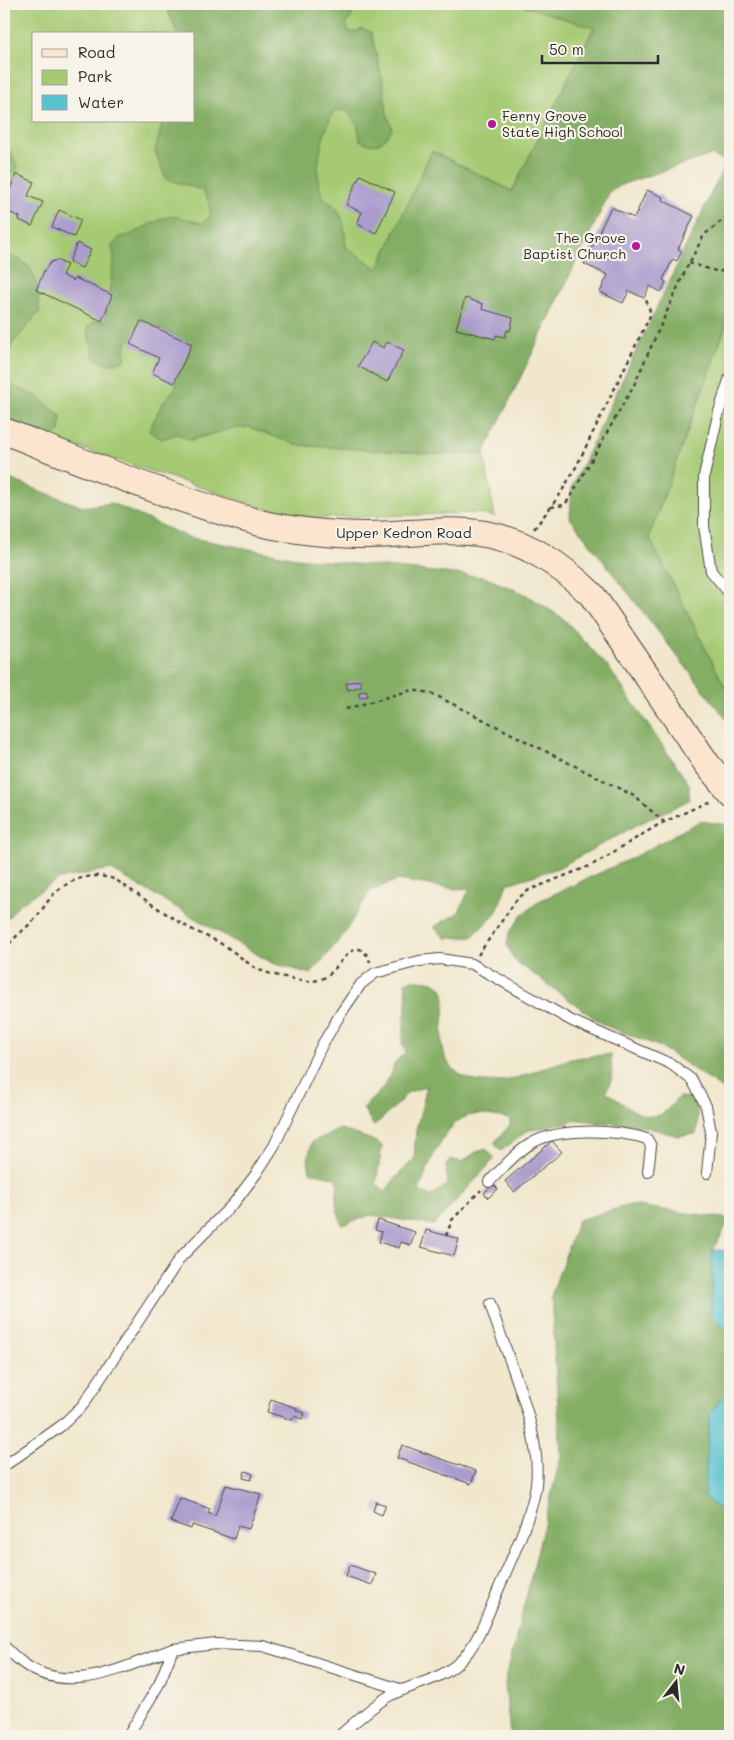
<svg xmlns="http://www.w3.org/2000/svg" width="734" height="1740" font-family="Mali,sans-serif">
  <rect width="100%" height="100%" fill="#f7f3e8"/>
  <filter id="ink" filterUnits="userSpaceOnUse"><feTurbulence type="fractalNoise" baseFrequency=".02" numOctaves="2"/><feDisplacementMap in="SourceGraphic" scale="10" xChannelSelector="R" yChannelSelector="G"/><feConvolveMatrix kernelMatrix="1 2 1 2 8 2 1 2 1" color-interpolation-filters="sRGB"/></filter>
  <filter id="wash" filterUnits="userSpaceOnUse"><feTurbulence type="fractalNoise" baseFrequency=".0096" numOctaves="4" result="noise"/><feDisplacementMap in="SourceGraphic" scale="20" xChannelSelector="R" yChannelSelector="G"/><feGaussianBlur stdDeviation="1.12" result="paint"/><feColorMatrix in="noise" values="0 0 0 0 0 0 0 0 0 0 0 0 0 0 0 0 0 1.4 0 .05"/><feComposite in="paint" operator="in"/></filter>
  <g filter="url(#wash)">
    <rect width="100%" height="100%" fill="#f1e7cd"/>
    <path fill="#a6ca73" stroke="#687a4f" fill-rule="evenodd" d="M4 4H518L594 27 512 191 432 151 297 445 436 454H484L495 517 479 513 315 518 273 511 4 423ZM34 34H194V121H34Z
      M730 314V697L649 537Z"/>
    <path fill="#84ae65" stroke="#586c48" d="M165 4H355L354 12 346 25 349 32H356L362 29 371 32 383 83 387 113 392 128C386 141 374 150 360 140L358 126 347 110 334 111C323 131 311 175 323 196 326 202 334 204 337 209 345 220 345 234 346 247L378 269 432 151 512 191 594 28 518 4H730V314L649 537 730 697V724L570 518 572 486 726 162 711 155 623 184 610 192 484 453 436 454 296 445 249 427 230 429 191 440 177 434 162 439 149 431 161 405 176 387V369L185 352 177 336 153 325 138 332 126 343 125 361 107 364 94 358C94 347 88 339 87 328L94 322 105 321 114 257 112 246 120 237C138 235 150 221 168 217 176 214 193 222 203 223L211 215 208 200 202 190 166 179 155 151 163 121H194V34H178Z
      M4 151 11 152 18 168 4 182Z
      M4 249C10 258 18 257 26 264 38 274 37 296 40 311L13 343 4 365Z
      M4 374 14 387 36 396 61 416 60 432 49 438 4 423Z
      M4 477 83 507 111 503 187 537 296 558 484 577 525 594 564 619 608 667 689 784V800L635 826 558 868 507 884 496 913 472 937 445 938 434 927 459 912 470 888 454 889 398 880 370 891 344 934 311 974 272 963 110 869 59 879 19 904 4 923Z
      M700 821 730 825V1094L661 1047 604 1025 514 960 507 945 509 934 522 915 539 901 636 856Z
      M412 980C420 980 436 980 441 987 456 1005 419 1062 472 1080 502 1089 535 1070 561 1062 575 1057 596 1055 611 1055L612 1079 606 1091C620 1101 643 1123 662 1114 668 1110 674 1102 679 1097L693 1098C698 1108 699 1123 696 1134L678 1136 646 1127 578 1120 527 1131 501 1151 494 1143 510 1125V1119C499 1117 483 1113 472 1115 444 1119 428 1168 419 1191L431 1196 448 1184 446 1166 450 1159 462 1162 476 1152 486 1149 495 1158 434 1225 370 1215 342 1225 336 1205 338 1182 333 1177 310 1172 308 1158 312 1142 341 1129C354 1135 371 1137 382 1146L376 1184 385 1192 397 1176 414 1159 416 1130 427 1086 407 1093 398 1104 374 1126 363 1108 385 1086 396 1061 406 1052 402 1045 407 997 405 982Z
      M630 1205 730 1219 713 1250 711 1315 730 1334V1388L710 1413 704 1496 730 1520V1736H510L505 1683 561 1455 551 1296 578 1220Z"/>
    <path fill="#57c3d0" stroke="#41777e" d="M713 1250 730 1251V1334L711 1315Z
      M730 1388V1520L704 1496 710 1413Z"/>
    <g id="blocks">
      <path fill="#aa9ccd" d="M16 174 34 182 28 196 43 202 32 226 19 220 20 217 4 210V204Z
        M360 175 395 192 376 233 357 224 362 212 346 205Z
        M647 190 663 197 662 200 694 216 678 249 682 251 677 261 673 259 663 280 666 282 661 292 650 286 644 298 629 291 623 303 600 292 608 275 584 264 611 207 634 218Z
        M59 210 81 220 74 237 52 227Z
        M77 243 91 250 82 268 69 262Z
        M57 260 67 265 62 275 73 281 75 278 112 295 102 321 36 290 44 271 51 262Z
        M465 298 483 304 482 309 513 318 510 331 507 330 505 337 496 335 495 339 456 329Z
        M141 321 192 344 174 383 152 373 159 358 130 344Z
        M372 342 384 348 387 342 404 350 387 382 358 366Z
        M360 680 361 686 348 690 346 683Z
        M366 690 368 696 360 698 358 693Z
        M552 1141 562 1152 514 1192 505 1181Z
        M493 1184 498 1189 488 1198 484 1193Z
        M378 1220 415 1232 411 1245 401 1242 399 1248 379 1242 382 1232 375 1230Z
        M426 1230 459 1239 454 1256 421 1247Z
        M271 1399 297 1408 296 1410 305 1413 302 1419 294 1416 292 1420 267 1412Z
        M402 1445 476 1471 471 1484 397 1458Z
        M245 1471 253 1474 251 1480 243 1478Z
        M226 1485 261 1494 249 1529 238 1526 234 1539 192 1525 191 1529 171 1522 180 1498 210 1509 208 1513 215 1516Z
        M376 1502 386 1505 382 1515 373 1511Z
        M350 1565 376 1574 372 1585 346 1576Z"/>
    </g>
  </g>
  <g filter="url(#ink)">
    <use href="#blocks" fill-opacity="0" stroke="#494743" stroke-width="1"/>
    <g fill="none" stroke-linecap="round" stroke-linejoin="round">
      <defs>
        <path id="lane" d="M730 377 718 415 704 476V526L711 571 730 594
          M489 1182C502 1169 516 1152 532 1143 560 1127 617 1130 647 1139L651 1146 648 1172
          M4 1466 61 1426 83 1405 180 1258 234 1203 256 1174 274 1146 322 1045 341 1013 361 984 375 973 419 961 440 959 472 964 572 1021 671 1064 692 1080 706 1106 711 1132 707 1173
          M4 1646C10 1652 17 1659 24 1664 71 1697 127 1665 173 1649
          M128 1736 159 1684 173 1649 216 1644 263 1646 403 1690
          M339 1736C355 1722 371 1707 389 1696 412 1684 438 1681 457 1664 478 1646 488 1613 499 1588 512 1558 526 1528 534 1496 548 1439 506 1358 490 1303"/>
        <path id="secondary" d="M4 431C88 464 172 499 260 523 292 531 335 535 368 535 407 535 447 527 485 534 528 542 561 565 592 595L707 764 730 792"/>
      </defs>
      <use href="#lane" stroke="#494743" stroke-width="12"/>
      <use href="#secondary" stroke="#494743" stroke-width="28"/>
      <path stroke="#494743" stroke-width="2.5" stroke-dasharray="4 4" stroke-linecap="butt" d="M689 263 719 272 730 268
        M551 507 564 505 570 498 634 385 685 271 704 235 730 214
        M534 529 559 496 576 467 651 314 645 297
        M346 709 412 690 431 693 634 796 664 822
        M4 950C13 938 24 930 34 920 41 912 46 903 53 895 70 878 94 871 116 880 140 896 164 913 189 928 200 934 212 938 223 945 234 951 243 960 254 967 265 974 281 976 294 979 306 981 316 983 327 976 339 968 358 929 370 962
        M478 955 517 899 529 890 592 865 658 825 712 800
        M446 1236 452 1220 481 1190"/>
      <use href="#lane" stroke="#fff" stroke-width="10"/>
      <use href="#secondary" stroke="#fbe5cf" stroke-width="26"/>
    </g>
  </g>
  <g fill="#b5179e" stroke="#f7f3e8" stroke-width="2">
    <circle cx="492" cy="124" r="5"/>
    <circle cx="636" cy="246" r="5"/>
  </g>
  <g text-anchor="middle" stroke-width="4.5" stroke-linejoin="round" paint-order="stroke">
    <g font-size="14" fill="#2b2b2b" stroke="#f7f3e8" text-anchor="start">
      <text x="502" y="121">Ferny Grove<tspan x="502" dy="16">State High School</tspan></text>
      <text x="626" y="243" text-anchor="end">The Grove<tspan x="626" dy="16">Baptist Church</tspan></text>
    </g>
    <g font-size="14" fill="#2b2b2b" stroke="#f7f3e8">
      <text x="404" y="538">Upper Kedron Road</text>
    </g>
  </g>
  <rect width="734" height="1740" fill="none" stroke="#f7f3e8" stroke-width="20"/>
  <rect x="32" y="32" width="162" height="90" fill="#f7f3e8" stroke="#a5a39c"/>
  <rect x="42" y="49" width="25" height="8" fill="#fbe5cf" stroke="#a5a39c"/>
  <text x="78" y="58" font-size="15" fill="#2b2b2b">Road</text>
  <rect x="42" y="70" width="25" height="15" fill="#a6ca73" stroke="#a5a39c"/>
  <text x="78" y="82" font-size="15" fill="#2b2b2b">Park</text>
  <rect x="42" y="95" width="25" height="15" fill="#57c3d0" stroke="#a5a39c"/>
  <text x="78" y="108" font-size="15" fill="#2b2b2b">Water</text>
  <g transform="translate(676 1682) rotate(16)" stroke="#f7f3e8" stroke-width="4" paint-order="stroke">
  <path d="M0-4L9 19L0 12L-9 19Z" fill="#2b2b2b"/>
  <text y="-8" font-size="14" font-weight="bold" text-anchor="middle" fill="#2b2b2b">N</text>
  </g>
  <path d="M542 55v8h116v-8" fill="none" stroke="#2b2b2b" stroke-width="2.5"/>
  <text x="549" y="55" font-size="15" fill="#2b2b2b" stroke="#f7f3e8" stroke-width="4" paint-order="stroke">50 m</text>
</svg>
